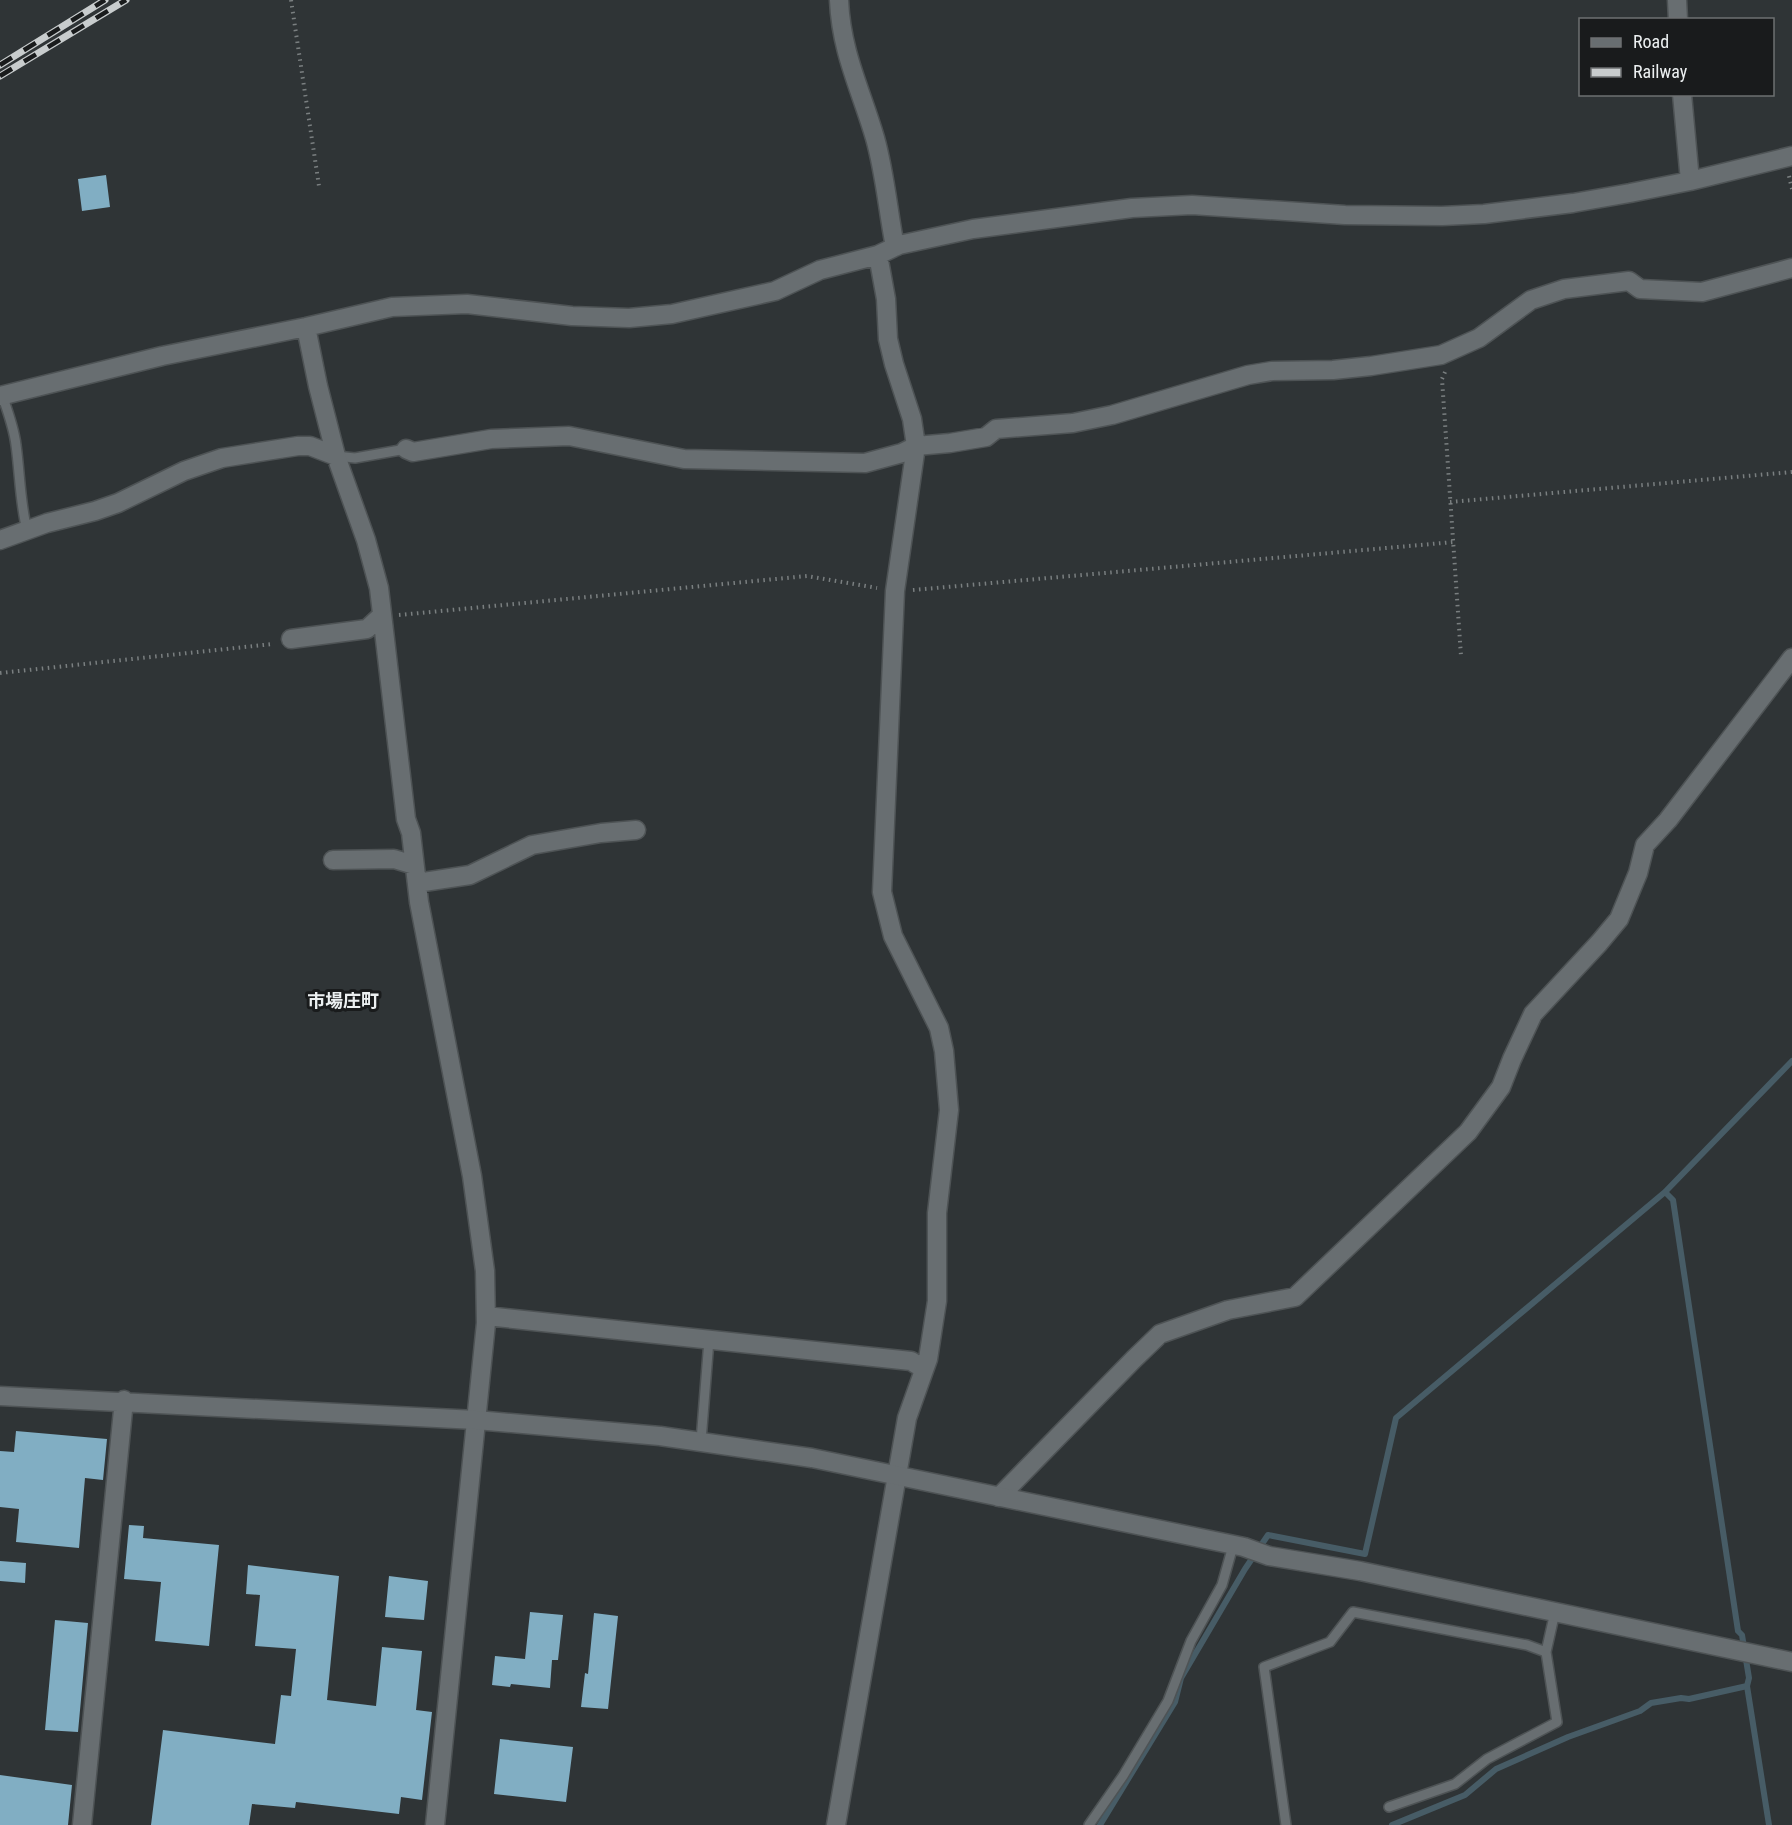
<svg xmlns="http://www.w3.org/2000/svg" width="1792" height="1825" font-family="'Roboto Condensed','Noto Sans JP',sans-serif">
  <rect width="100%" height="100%" fill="#2f3436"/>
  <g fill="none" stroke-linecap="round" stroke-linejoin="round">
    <path stroke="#475c66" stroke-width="6" d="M1665 1192 1673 1200 1738 1631 1742 1635 1749 1678 1747 1686 1769 1825
      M1100 1825 1175 1702 1181 1678 1245 1569 1268 1535 1365 1554 1396 1418 1665 1192 1792 1061
      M1392 1825 1465 1795 1496 1769 1568 1737 1640 1711 1651 1703 1681 1698 1689 1699 1747 1686"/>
  </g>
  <path fill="#81aec3" d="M106 175 110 207 82 211 78 179Z
    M16 1431 107 1439 103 1480 85 1478 79 1548 16 1542 19 1509 0 1507V1451L14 1452Z
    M129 1525 144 1526 143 1538 219 1545 209 1646 155 1641 161 1582 124 1579Z
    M0 1561 26 1563 25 1583 0 1581Z
    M248 1565 339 1576 327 1700 376 1706 382 1647 422 1651 416 1710 432 1712 422 1800 401 1797 399 1814 296 1802 295 1808 252 1804 249 1825H151L163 1730 275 1744 281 1695 291 1696 296 1649 255 1646 260 1595 246 1594Z
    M389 1576 428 1581 424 1620 385 1617Z
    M530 1612 563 1615 558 1660H552L550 1688 511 1684 510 1687 492 1685 495 1656 525 1659Z
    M594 1613 618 1616 608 1709 581 1707 585 1673 588 1674Z
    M55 1620 88 1623 78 1732 45 1730Z
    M500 1739 573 1747 566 1802 494 1794Z
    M0 1775 72 1785 68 1825H0Z"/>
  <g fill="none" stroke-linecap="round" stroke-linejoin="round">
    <defs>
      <path id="service" d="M2 395C8 412 14 428 16 445 20 474 20 503 27 530
        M336 456 355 458 406 449
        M701 1441 709 1340
        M1389 1807 1455 1784 1487 1759 1557 1722 1546 1652 1555 1612
        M1089 1825 1123 1776 1168 1701 1191 1641 1222 1585 1233 1546
        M1286 1825 1264 1667 1330 1642 1353 1612 1527 1645 1546 1652"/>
      <path id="minor" d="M839 0C841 52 861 90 875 138 885 173 888 211 895 247
        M1677 0 1678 20
        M1682 94 1690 181
        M306 327 318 386 336 456 366 540 379 588 406 819 411 833 419 902 472 1176 485 1271 486 1323 435 1825
        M0 396 162 356 306 327 392 307 467 304 572 316 629 318 672 314 775 291 820 270 878 255 899 245 973 229 1132 208 1192 205 1345 215 1442 216 1484 214 1573 203 1630 193 1690 181 1792 156
        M406 449 413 452 491 439 569 436 684 459 865 463 902 453 916 446 950 443 986 437 996 429 1073 423 1112 415 1248 375 1272 371 1333 370 1371 366 1441 355 1479 338 1531 300 1564 289 1629 281 1640 289 1702 292 1792 268
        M0 540 47 523 95 511 118 503 184 471 222 458 298 446H310L336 456
        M291 639 367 629 381 616
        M333 860 394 859 414 865
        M417 883 470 875 532 845 601 833 636 830
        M486 1316 911 1361 924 1369
        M999 1497 1134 1359 1160 1334 1228 1310 1295 1297 1468 1132 1501 1087 1512 1059 1533 1014 1599 943 1619 919 1638 873 1645 845 1668 820 1792 658
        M836 1825 907 1418 928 1359 937 1301V1213L949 1110 944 1051 939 1028 893 936 882 892 895 591 916 446 912 419 894 364 888 339 886 299 878 255"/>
      <path id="tertiary" d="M0 1396 476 1420 660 1436 812 1458 1244 1547 1269 1556 1360 1571 1792 1662
        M82 1825 124 1400"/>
    </defs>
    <use href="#service" stroke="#4e5355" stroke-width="12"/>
    <use href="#minor" stroke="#4e5355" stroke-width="21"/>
    <use href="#tertiary" stroke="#4e5355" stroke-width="21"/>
    <path stroke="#7a7f80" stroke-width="4" stroke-dasharray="1.5 4.5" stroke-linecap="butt" d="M291 0 319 186
      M1789 176 1792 189
      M1445 372 1442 379 1461 656
      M1450 502 1792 472
      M913 590 1454 542
      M399 615 807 576 877 588
      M0 673 273 644"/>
    <use href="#service" stroke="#686e71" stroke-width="9"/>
    <use href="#minor" stroke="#686e71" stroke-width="18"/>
    <use href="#tertiary" stroke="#686e71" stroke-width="18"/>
    <defs>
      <path id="rail" d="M0 65 105 0
        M0 76 126 0"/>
    </defs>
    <use href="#rail" stroke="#c8cccd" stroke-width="7"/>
    <use href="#rail" stroke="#191b1c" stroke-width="4.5" stroke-dasharray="14" stroke-linecap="butt"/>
  </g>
  <g text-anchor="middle" stroke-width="6" stroke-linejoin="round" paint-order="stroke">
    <g font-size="18" font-weight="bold" fill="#ecf0f1" stroke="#191b1c">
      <text x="343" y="1007">市場庄町</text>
    </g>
  </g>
  <rect x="1579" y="18" width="195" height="78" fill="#191b1c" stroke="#6d7071" stroke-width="1.5"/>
  <rect x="1591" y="38" width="30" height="9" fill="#686e71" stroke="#6d7071" stroke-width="1.5"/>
  <text x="1633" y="48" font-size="18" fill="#ecf0f1">Road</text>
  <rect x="1591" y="68" width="30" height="9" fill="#c8cccd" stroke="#6d7071" stroke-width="1.5"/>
  <text x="1633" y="78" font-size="18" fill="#ecf0f1">Railway</text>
</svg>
